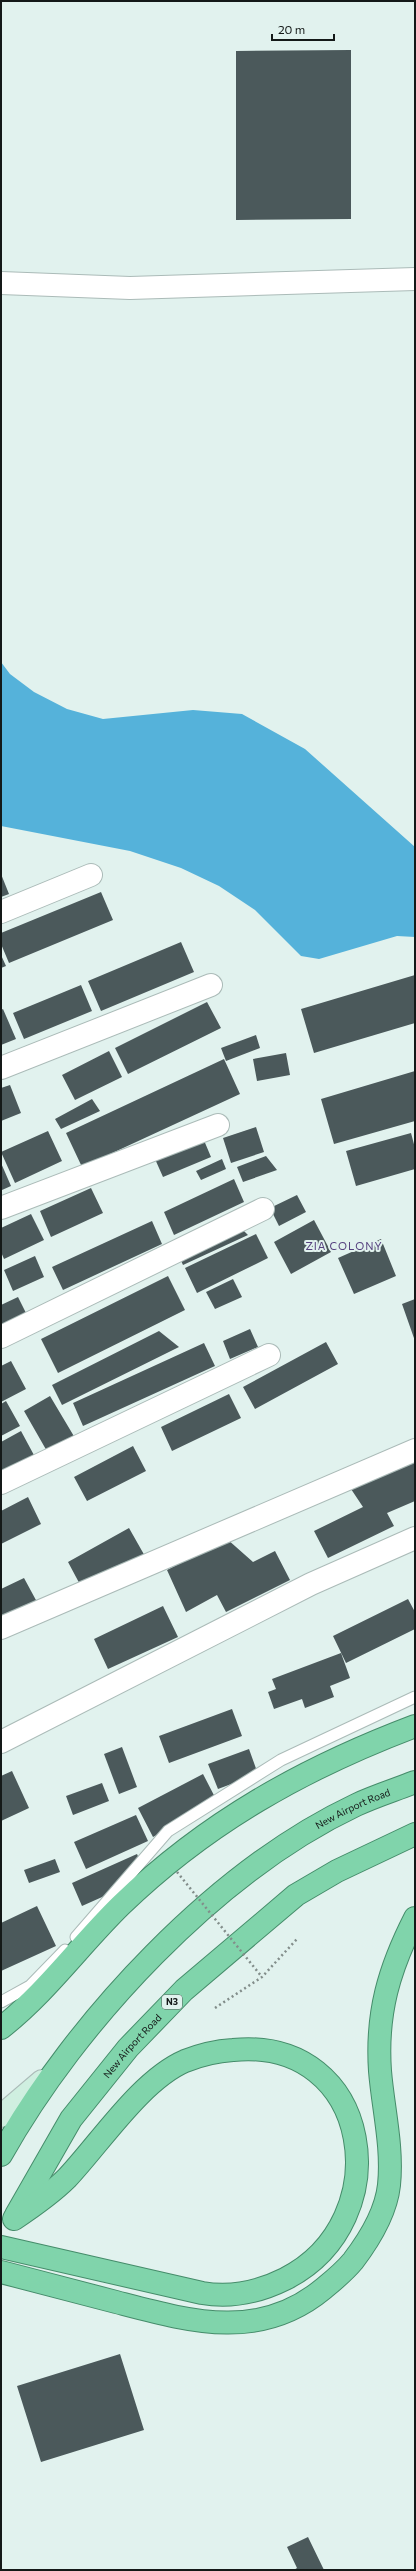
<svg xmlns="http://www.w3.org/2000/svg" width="416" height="2571" font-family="Commissioner,sans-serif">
  <rect width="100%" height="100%" fill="#e1f2ee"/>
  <path fill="#55b2da" d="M1 662 10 674 34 692 67 709 103 719 193 710 242 714 305 749 415 847V937L397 936 319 959 301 956 255 910 219 886 181 868 130 851 1 826Z"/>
  <path fill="#4b595b" d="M351 50V219L236 220V51Z
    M1 874 9 894 1 897Z
    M101 892 113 920 9 963 1 944V933Z
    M181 942 194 972 101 1011 88 981Z
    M1 955 6 966 1 968Z
    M415 975V1023L314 1053 301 1009Z
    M81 985 92 1011 24 1039 13 1013Z
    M207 1002 221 1028 128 1074 115 1048Z
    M3 1009 16 1039 1 1045V1010Z
    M256 1035 260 1048 226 1061 221 1048Z
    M109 1051 122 1077 75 1100 62 1075Z
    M286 1053 290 1075 257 1081 253 1059Z
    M224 1059 240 1094 82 1167 66 1133Z
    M415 1071V1121L334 1144 321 1099Z
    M10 1085 21 1113 1 1121V1088Z
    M92 1099 100 1111 61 1129 55 1119Z
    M256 1127 264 1152 231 1163 223 1138Z
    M48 1131 62 1161 15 1183 1 1152Z
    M411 1133 415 1148V1169L356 1186 346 1151Z
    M203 1138 211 1157 163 1177 155 1159Z
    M266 1156 277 1170 243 1182 237 1167Z
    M222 1159 226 1169 201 1180 196 1171Z
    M1 1163 11 1186 2 1190 1 1188Z
    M234 1179 244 1202 174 1235 164 1212Z
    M91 1188 103 1213 51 1237 40 1211Z
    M297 1195 306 1212 279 1226 270 1208Z
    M31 1214 44 1240 4 1259 1 1252V1228Z
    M314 1220 331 1252 291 1274 274 1242Z
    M152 1221 162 1244 63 1290 52 1267Z
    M237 1224 248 1235 183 1265 177 1252Z
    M256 1234 268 1258 197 1293 185 1268Z
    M381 1239 396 1276 354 1294 338 1258Z
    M35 1256 44 1277 13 1291 4 1270Z
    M168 1276 185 1310 58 1373 41 1339Z
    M233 1279 242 1297 215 1309 206 1292Z
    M18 1297 29 1319 1 1332V1305Z
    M415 1299V1341L402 1304Z
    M250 1329 258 1347 230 1359 223 1341Z
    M159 1331 179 1347 62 1405 52 1385Z
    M326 1342 338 1364 255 1409 243 1387Z
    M204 1343 215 1366 83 1426 73 1403Z
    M11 1361 26 1389 1 1402V1366Z
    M229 1394 241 1418 172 1451 161 1427Z
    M50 1396 75 1438 48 1453 24 1411Z
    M6 1401 20 1426 1 1436V1404Z
    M21 1431 35 1457 1 1475V1442Z
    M133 1446 146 1471 87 1501 74 1477Z
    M415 1456V1501L387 1513 394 1526 328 1558 314 1531 363 1507 349 1486Z
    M28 1497 41 1524 1 1544V1511Z
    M129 1528 146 1558 84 1592 68 1562Z
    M227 1539 253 1562 275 1551 290 1580 226 1612 217 1595 186 1612 167 1570Z
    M24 1578 37 1602 1 1621V1589Z
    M408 1599 415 1612V1629L346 1663 333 1636Z
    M163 1606 178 1637 108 1669 94 1639Z
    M341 1653 350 1678 330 1686 334 1697 305 1708 302 1699 274 1709 268 1692 276 1689 272 1679Z
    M232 1709 242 1736 169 1763 159 1736Z
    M122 1747 137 1787 119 1794 104 1754Z
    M249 1749 258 1774 218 1789 208 1764Z
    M12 1771 29 1808 1 1821V1776Z
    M203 1774 218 1803 153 1837 138 1808Z
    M102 1783 109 1801 73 1815 66 1796Z
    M136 1815 148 1841 86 1869 74 1842Z
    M137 1854 147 1877 82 1906 72 1883Z
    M55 1859 60 1872 29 1883 24 1870Z
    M37 1906 56 1946 1 1971V1923Z
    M120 2354 144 2430 41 2462 17 2386Z
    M308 2537 324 2570H294L297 2568 287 2547Z"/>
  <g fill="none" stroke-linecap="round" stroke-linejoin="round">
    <defs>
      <path id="service" d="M76 1937 168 1831 281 1760 415 1697
        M1 2002 30 1986 65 1950"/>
      <path id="minor" d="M1 283 130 288 415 279
        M1 912 91 875
        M1 1068 211 985
        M1 1208 218 1125
        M1 1337 263 1209
        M1 1483 269 1355
        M1 1628 415 1450
        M1 1742 311 1584 415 1538"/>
      <path id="secondary" d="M1 2116 42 2081"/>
      <g id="trunk">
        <path d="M1 2028C46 1993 80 1945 121 1905 207 1822 304 1768 415 1726"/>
        <path id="s1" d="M1 2155C76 2021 216 1871 356 1805 375 1796 395 1790 415 1782"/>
        <path id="s2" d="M16 2215 71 2119 128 2048 184 1990 296 1895 337 1871 415 1834"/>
        <path d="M1 2247 202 2293C231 2298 259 2292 285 2279 400 2221 373 2036 233 2050 217 2051 200 2055 185 2061 141 2080 100 2143 67 2178 51 2194 32 2207 14 2219"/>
        <path d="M1 2272C39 2282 77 2292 116 2302 189 2321 259 2342 323 2289 334 2280 344 2272 353 2261 369 2240 386 2213 389 2185 393 2147 383 2108 380 2071 376 2013 389 1969 415 1918"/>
      </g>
    </defs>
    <use href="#service" stroke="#abbbb8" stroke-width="13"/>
    <use href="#minor" stroke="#abbbb8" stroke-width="24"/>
    <use href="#secondary" stroke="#abbbb8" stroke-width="24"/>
    <use href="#trunk" stroke="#458c6a" stroke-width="24"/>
    <path stroke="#828d8a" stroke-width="2.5" stroke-dasharray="2 3" stroke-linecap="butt" d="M215 2008 262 1977 297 1939"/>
    <use href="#service" stroke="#fff" stroke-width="11"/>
    <use href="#minor" stroke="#fff" stroke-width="22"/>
    <use href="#secondary" stroke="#cfefe0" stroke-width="22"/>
    <use href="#trunk" stroke="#80d4ab" stroke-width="22"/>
    <path stroke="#828d8a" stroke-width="2.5" stroke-dasharray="2 3" stroke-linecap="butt" d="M177 1872 262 1977"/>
  </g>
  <g text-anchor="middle" stroke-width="4" stroke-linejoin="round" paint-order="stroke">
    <rect fill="#e1f2ee" stroke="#525a58" stroke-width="1" x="162" y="1995" width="20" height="14" rx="3"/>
    <g font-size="9" font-weight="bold" fill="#141918">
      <text x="172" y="2005">N3</text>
    </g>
    <g font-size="10" fill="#141918" stroke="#e1f2ee">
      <text dy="4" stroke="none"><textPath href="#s1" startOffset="501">New Airport Road</textPath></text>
      <text dy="4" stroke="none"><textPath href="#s2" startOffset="206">New Airport Road</textPath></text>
    </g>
    <g font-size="11" letter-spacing="1" fill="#56427f" stroke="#e1f2ee">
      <text x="344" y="1250">ZIA COLONY</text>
    </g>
  </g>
  <rect width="416" height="2571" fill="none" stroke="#141918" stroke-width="4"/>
  <path d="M272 34v6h62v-6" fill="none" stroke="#141918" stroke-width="2"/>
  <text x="278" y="34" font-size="12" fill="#141918" stroke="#e1f2ee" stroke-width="3" paint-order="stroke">20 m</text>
</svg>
